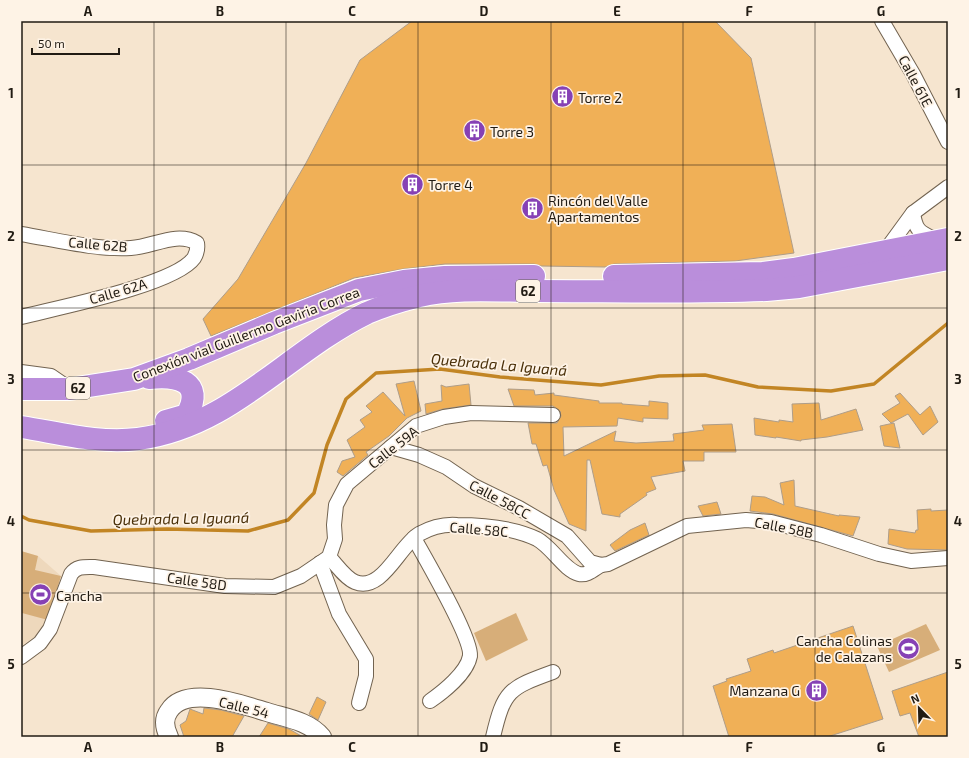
<svg xmlns="http://www.w3.org/2000/svg" width="969" height="758" viewBox="0 0 969 758" font-family="'Exo 2',sans-serif">
  <rect width="100%" height="100%" fill="#f6e5cf"/>
  <!-- built -->
  <path fill="#eed8bc" d="M21,551L38,556L61,576L42,636L31,639L21,646Z"/>
  <!-- green -->
  <g fill="#d7ae79">
    <path d="M21,551L38,556L35,570L61,576L48,620L22,613L21,617Z"/>
    <path d="M516,613L528,640L486,661L474,633Z"/>
    <path d="M926,624L940,650L889,672L877,646Z"/>
  </g>
  <g fill="none" stroke-linecap="round" stroke-linejoin="round">
    <!-- stream -->
    <path stroke="#c28524" stroke-width="3.5" d="M21,516L29,520L91,531L167,529L248,531L288,520L314,493L327,445L346,399L376,373L440,369L500,377L601,385L659,376L705,375L758,387L831,391L874,384L948,323"/>
  </g>
  <!-- building -->
  <g fill="#f0b057" stroke="#ae9d89">
    <path d="M412,21H715L751,58L794,253L735,261L614,264L605,267L541,266L534,264H445L403,269L354,278L211,336L203,319L238,279L306,163L360,60Z"/>
    <path d="M414,381L421,411L407,418L389,436L366,452L368,455L343,476L337,472L342,461L355,457L347,440L365,427L360,420L372,412L366,406L383,392L405,416L396,384Z"/>
    <path d="M469,384L471,405L443,409L426,414L425,404L442,401L441,385L446,387Z"/>
    <path d="M508,389L534,390L535,395L554,393V395L599,401V403H622V404L649,406V401L668,403V419L643,418V422L618,418L617,426L563,427L564,456L616,431L614,441L636,443L674,441L673,434L704,430L702,425L732,424L736,452H704V461H683L685,471L651,477L656,489L646,493L647,495L620,514V517L602,514L590,460H587L586,531L569,524L554,490L547,465L543,466L536,444H532L528,423H557L561,416L560,411L553,406H514Z"/>
    <path d="M900,393L920,415L930,406L938,422L923,435L908,414L891,423L882,414L900,403L895,396Z"/>
    <path d="M819,403L821,420L856,409L863,430L827,437L801,440V441L776,437V438L755,435L754,418L779,422V420L793,422L792,404Z"/>
    <path d="M894,423L900,448L884,446L880,426Z"/>
    <path d="M794,480L795,506L839,516V515L860,517L853,536L773,514L750,511L752,496L765,497L784,505L780,483Z"/>
    <path d="M717,502L721,514L703,516L698,506Z"/>
    <path d="M931,509V511L948,510V550L907,549L888,544L889,529L915,533L916,530H918L917,510Z"/>
    <path d="M645,523L649,535L615,551L610,545L630,530Z"/>
    <path d="M853,626L883,719L827,737H729L713,686L727,681L726,679L751,671L747,659L773,650L774,653Z"/>
    <path d="M948,672V737H919L910,713L900,716L892,691Z"/>
    <path d="M317,697L326,702L318,720L309,714Z"/>
    <path d="M204,708L221,710L244,716L232,737H184L180,725L186,721L190,709L203,714Z"/>
    <path d="M268,723L289,729L303,737H259Z"/>
  </g>
  <g fill="none" stroke-linecap="round" stroke-linejoin="round">
    <defs>
      <g id="minor">
        <path d="M882,21L913,74L948,142"/>
        <path d="M913,213C916,232 920,232 936,240"/>
        <path d="M21,234C57,240 95,250 131,248C153,247 176,231 197,243C198,249 197,253 194,258C175,285 56,308 21,317"/>
        <path d="M886,250L913,213L948,187"/>
        <path d="M21,372L51,376L70,389"/>
        <path d="M391,447L419,455L446,467L474,486L519,508L567,536L590,562L601,565L608,564L687,526L746,520L771,522L821,535L879,554L911,561L948,558"/>
        <path d="M414,538C425,558 472,638 470,656C467,673 443,692 430,701"/>
        <path d="M329,557C336,564 345,578 355,582C382,593 399,546 419,534C430,528 444,524 457,525C482,525 514,528 537,539C552,547 564,570 579,574C587,576 594,569 601,565"/>
        <path d="M320,563L339,614L366,659V676L359,703"/>
        <path d="M21,657L40,643L50,629L71,574C77,566 84,567 94,567L225,586L274,587L301,576L329,557L335,539L334,525L336,505L347,484L416,426L444,417L471,413L553,415"/>
        <path d="M493,737C504,690 509,688 553,672"/>
      </g>
      <path id="tertiary" d="M169,737C165,729 163,719 169,711C186,684 243,705 267,712C286,718 309,721 322,737"/>
      <g id="trunk">
        <path d="M614,276L763,273L794,269L948,239"/>
        <path d="M149,378C177,375 205,381 187,415L166,421"/>
        <path d="M21,389H70L134,379L189,359L274,323L359,290L404,281L445,277L534,276"/>
        <path d="M21,427C60,433 98,444 138,439C231,427 287,352 367,313C383,306 403,300 419,296C457,287 499,291 537,291C613,291 690,293 766,290L799,287L948,259"/>
      </g>
    </defs>
    <!-- minor casing -->
    <use href="#minor" stroke="#726350" stroke-width="16"/>
    <!-- tertiary casing -->
    <use href="#tertiary" stroke="#726350" stroke-width="20"/>
    <!-- trunk casing -->
    <use href="#trunk" stroke="#fff" stroke-width="24"/>
    <!-- minor -->
    <use href="#minor" stroke="#fff" stroke-width="14"/>
    <!-- tertiary -->
    <use href="#tertiary" stroke="#fff" stroke-width="18"/>
    <!-- trunk -->
    <use href="#trunk" stroke="#ba8edb" stroke-width="22"/>
  </g>
  <!-- grid -->
  <path fill="none" stroke="#211b13" stroke-width="1" stroke-opacity="0.55" d="M154,21V737M286,21V737M418,21V737M551,21V737M683,21V737M815,21V737M21,165H948M21,308H948M21,450H948M21,593H948"/>
  <!-- icons -->
  <defs>
    <symbol id="building-disc" viewBox="-11 -11 22 22"><circle r="9.5" fill="#8641b5" stroke="#fef3e6"/><path d="M-4-6H4V6H1V3H-1V6H-4ZM-2.5-4.3h1.7v1.8h-1.7ZM.8-4.3h1.7v1.8H.8ZM-2.5-1h1.7V.8h-1.7ZM.8-1h1.7V.8H.8Z" fill="#fff"/></symbol>
    <symbol id="stadium-disc" viewBox="-11 -11 22 22"><circle r="9.5" fill="#8641b5" stroke="#fef3e6"/><path d="M0-5a6.5 5 0 1 0 0 10a6.5 5 0 1 0 0-10ZM-3.5-1.8h7v3.6h-7Z" fill="#fff"/></symbol>
  </defs>
  <g fill-rule="evenodd">
    <use href="#building-disc" x="550" y="84" width="25" height="25"/>
    <use href="#building-disc" x="462" y="118" width="25" height="25"/>
    <use href="#building-disc" x="400" y="172" width="25" height="25"/>
    <use href="#building-disc" x="520" y="196" width="25" height="25"/>
    <use href="#stadium-disc" x="28" y="582" width="25" height="25"/>
    <use href="#stadium-disc" x="896" y="636" width="25" height="25"/>
    <use href="#building-disc" x="804" y="678" width="25" height="25"/>
  </g>
  <g text-anchor="middle" dominant-baseline="central" stroke-width="3.5" stroke-linejoin="round" paint-order="stroke">
    <!-- shield labels -->
    <g fill="#fef3e6" stroke="#635c52" stroke-width="1">
      <rect x="516" y="280" width="24" height="22" rx="3"/>
      <rect x="66" y="377" width="24" height="22" rx="3"/>
    </g>
    <g font-size="13" font-weight="bold" fill="#211b13">
      <text x="528" y="291">62</text>
      <text x="78" y="388">62</text>
    </g>
    <!-- street labels -->
    <g font-size="14" fill="#211b13" stroke="#fef3e6">
      <text transform="translate(916 81) rotate(62)">Calle 61E</text>
      <text transform="translate(98 244) rotate(5)">Calle 62B</text>
      <text transform="translate(118 291) rotate(-16)">Calle 62A</text>
      <text transform="translate(246 334) rotate(-21)">Conexión vial Guillermo Gaviria Correa</text>
      <text transform="translate(393 447) rotate(-38)">Calle 59A</text>
      <text transform="translate(500 499) rotate(28)">Calle 58CC</text>
      <text transform="translate(784 527) rotate(11)">Calle 58B</text>
      <text transform="translate(479 529) rotate(5)">Calle 58C</text>
      <text transform="translate(197 581) rotate(8)">Calle 58D</text>
      <text transform="translate(244 707) rotate(14)">Calle 54</text>
    </g>
    <!-- poi labels -->
    <g font-size="14" fill="#211b13" stroke="#fef3e6" text-anchor="start">
      <text x="578" y="97">Torre 2</text>
      <text x="490" y="131">Torre 3</text>
      <text x="428" y="184">Torre 4</text>
      <text x="548" y="200">Rincón del Valle<tspan x="548" dy="16">Apartamentos</tspan></text>
      <text x="56" y="595">Cancha</text>
      <text x="892" y="640" text-anchor="end">Cancha Colinas<tspan x="892" dy="16">de Calazans</tspan></text>
      <text x="800" y="690" text-anchor="end">Manzana G</text>
    </g>
    <!-- water labels -->
    <g font-size="15" font-style="italic" fill="#492f08" stroke="#fef3e6">
      <text transform="translate(499 364) rotate(5)">Quebrada La Iguaná</text>
      <text transform="translate(181 518) rotate(-1)">Quebrada La Iguaná</text>
    </g>
  </g>
  <!-- border -->
  <rect width="969" height="758" fill="none" stroke="#fef3e6" stroke-width="44"/>
  <!-- north arrow -->
  <g transform="translate(919 708) rotate(337)" stroke="#fef3e6" stroke-width="3" paint-order="stroke">
  <path d="M0-3L7 15L0 10L-7 15Z" fill="#211b13"/>
  <text y="-6" font-size="11" font-weight="bold" text-anchor="middle" fill="#211b13">N</text>
  </g>
  <!-- scale -->
  <path d="M32 48v6h87v-6" fill="none" stroke="#211b13" stroke-width="2"/>
  <text x="38" y="48" font-size="12" fill="#211b13" stroke="#fef3e6" stroke-width="3" paint-order="stroke">50 m</text>
  <rect x="22" y="22" width="925" height="714" fill="none" stroke="#211b13" stroke-width="1.5"/>
  <g font-size="13" text-anchor="middle" font-weight="bold" fill="#211b13">
    <text x="88" y="16">A</text>
    <text x="220" y="16">B</text>
    <text x="352" y="16">C</text>
    <text x="484" y="16">D</text>
    <text x="617" y="16">E</text>
    <text x="749" y="16">F</text>
    <text x="881" y="16">G</text>
    <text x="11" y="98">1</text>
    <text x="958" y="98">1</text>
    <text x="11" y="241">2</text>
    <text x="958" y="241">2</text>
    <text x="11" y="384">3</text>
    <text x="958" y="384">3</text>
    <text x="11" y="526">4</text>
    <text x="958" y="526">4</text>
    <text x="11" y="669">5</text>
    <text x="958" y="669">5</text>
    <text x="88" y="752">A</text>
    <text x="220" y="752">B</text>
    <text x="352" y="752">C</text>
    <text x="484" y="752">D</text>
    <text x="617" y="752">E</text>
    <text x="749" y="752">F</text>
    <text x="881" y="752">G</text>
  </g>
</svg>
